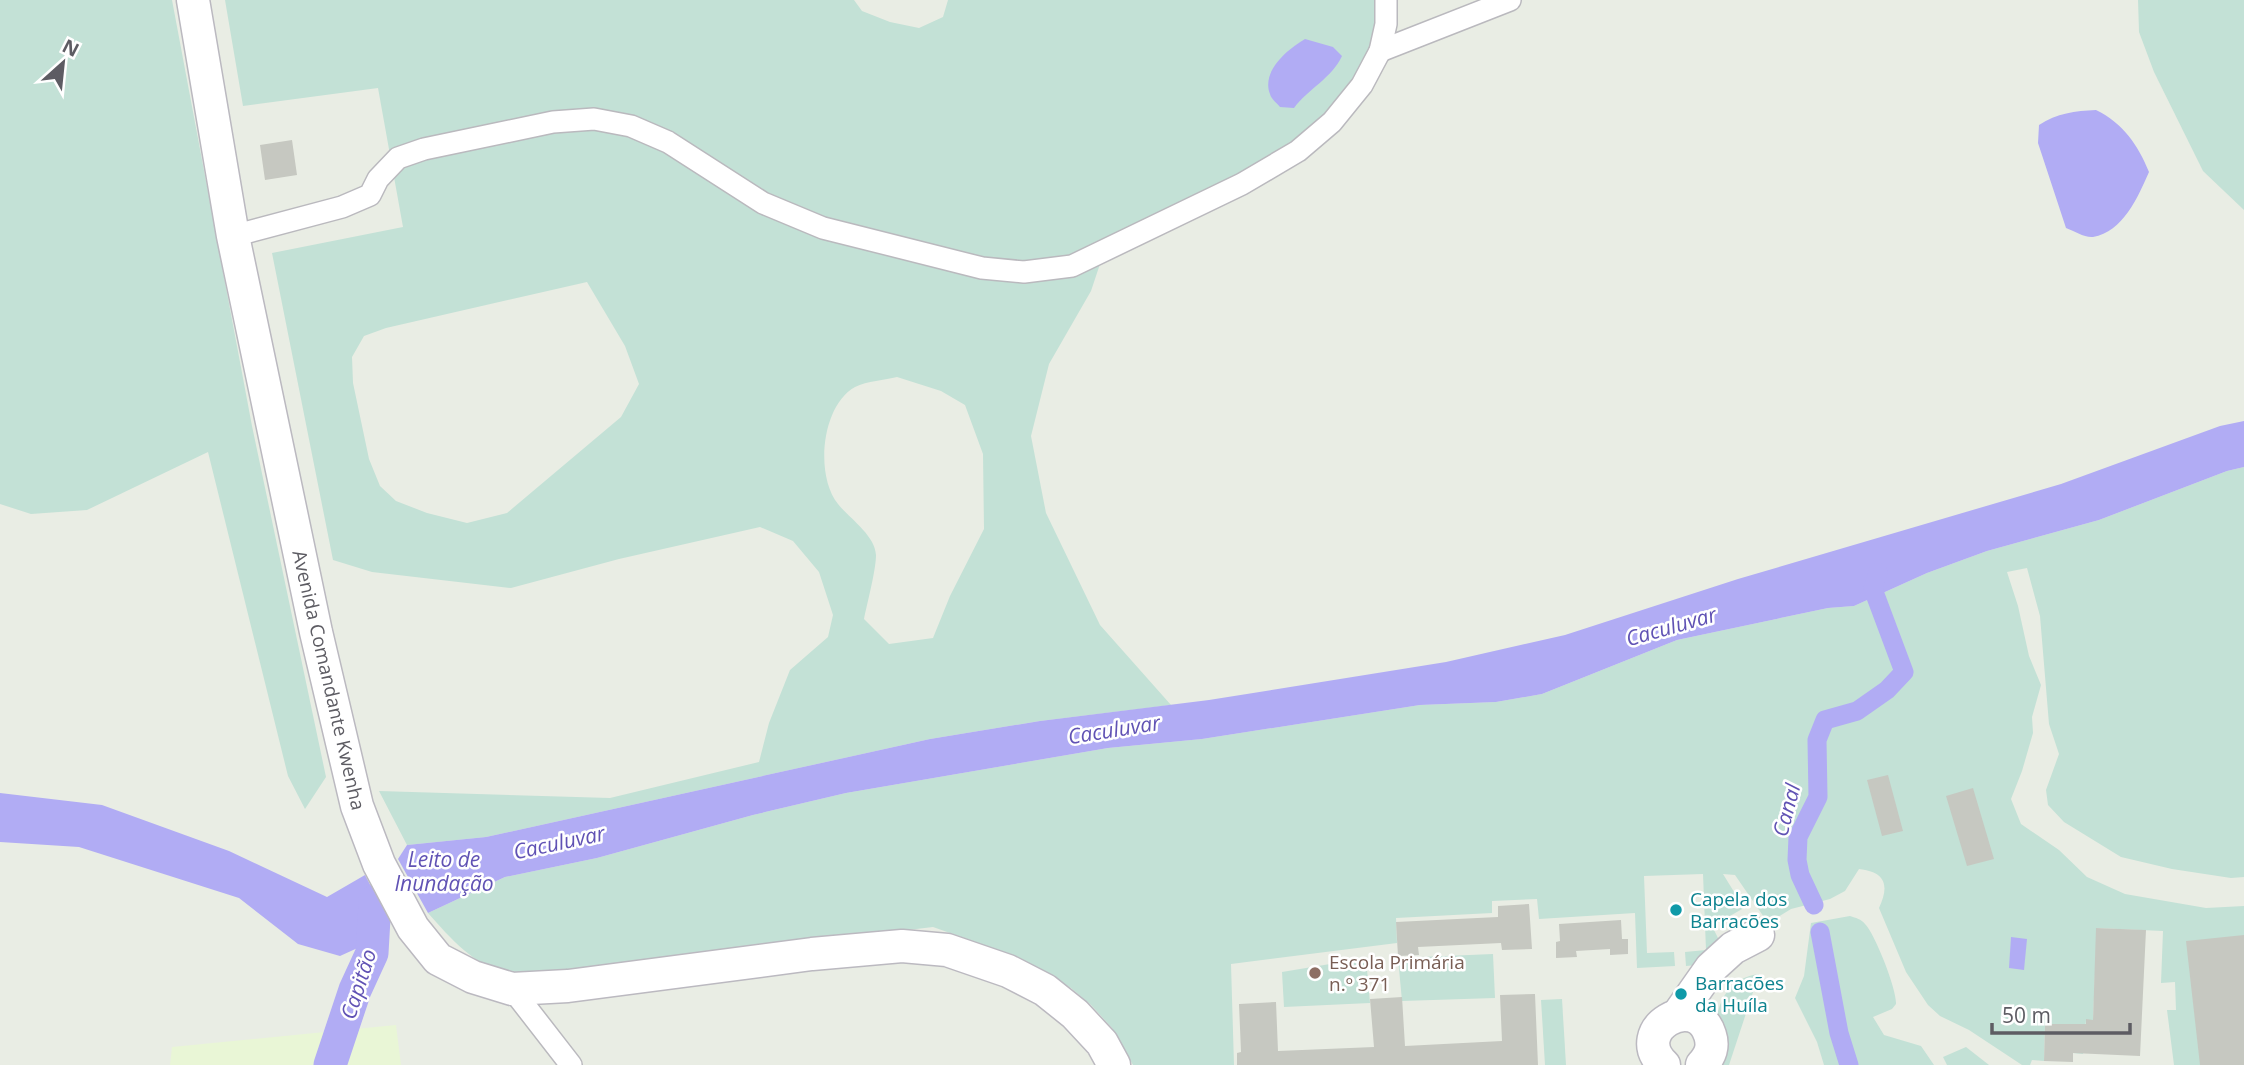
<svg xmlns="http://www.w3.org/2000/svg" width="2244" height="1065" viewBox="0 0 2244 1065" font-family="'Open Sans',sans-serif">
  <rect width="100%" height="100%" fill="#e9ede4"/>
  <!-- green -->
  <g fill="#c3e1d6" fill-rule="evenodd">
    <path d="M0,0H172L252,426L326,777L305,809L288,776L208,452L87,510L31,514L0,504Z"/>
    <path d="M225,0H854L862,11L890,22L919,28L943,17L948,0H1386V24L1332,122L1105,249L1091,291L1049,364L1031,436L1046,513L1100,625L1171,705L1040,721L930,739L486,837L407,845L379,791L610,798L759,762L769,723L790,670L828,637L833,615L819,572L793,541L760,527L619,559L511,588L372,572L333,560L272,253L403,227L378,88L243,106ZM587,282L625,346L639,384L621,417L507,513L467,523L427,513L396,501L380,486L369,459L353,383L352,357L364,336L386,328ZM897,377L941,391L965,405L983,454L984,529L950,596L933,638L889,644L864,619C867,604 876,570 876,555C875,535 849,518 838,504C815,476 821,406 855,387C867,381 885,380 897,377Z"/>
    <path d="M2138,0H2244V210L2203,171L2154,72L2139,32Z"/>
    <path d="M2244,467V877L2231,878L2172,869L2121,857L2064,822L2048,805L2046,790L2059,754L2049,724L2040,616L2027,568L2007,572L2018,606L2029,656L2041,685L2032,717L2033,733L2022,771L2011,799L2021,824L2059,850L2087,877L2125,894L2206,908L2244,906V1065H2174L2167,1010H2176L2175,982L2161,983L2163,931L2097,928L2093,1020H2086L2083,1054L2073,1053L2074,1024H2045L2044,1061L2032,1060L2030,1065H2022L1969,1030L1940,1016L1928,1005L1906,972L1879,908C1889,887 1887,872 1859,869L1845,891L1830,899L1791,909L1768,923L1735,875L1723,874L1744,908L1712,926L1719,940L1707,951L1697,965L1686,966L1685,952L1706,950L1703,874L1644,876L1647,953L1674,952L1675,966L1637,968L1635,913L1539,919L1537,899L1492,901V913L1396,918L1397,943L1231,964L1234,1065H1133L1112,1028L1091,1005L1071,988L1018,957L933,927L541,974C532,974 521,976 513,975C476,968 451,939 428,913L505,877L597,858L753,815L846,793L1108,748L1202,739L1420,705L1496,702L1542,694L1677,640L1828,608L1854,606L1927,573L1987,551L2099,520L2227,471Z"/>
    <path d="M1850,916C1856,918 1861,919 1865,924C1875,934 1897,990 1896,1004L1892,1009L1873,1017L1884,1035L1921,1046L1934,1065H1824L1817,1042L1795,998L1804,976L1811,923Z"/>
    <path d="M1493,954L1495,998L1402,1001L1398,958Z"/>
    <path d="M1366,958L1370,1003L1284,1007L1282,972Z"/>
    <path d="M1759,974L1729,1065H1710C1715,1028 1713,980 1759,974Z"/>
    <path d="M1562,999L1566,1065H1545L1541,1000Z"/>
    <path d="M1966,1047L1989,1065H1947L1943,1057Z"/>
  </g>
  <!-- sand -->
  <path fill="#e9f6d6" d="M396,1025L401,1065H170L172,1047Z"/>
  <!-- water -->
  <g fill="#b1acf4">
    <path d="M1305,39L1333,47L1342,56C1332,78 1308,89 1294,108L1280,107C1277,103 1271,99 1270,94C1261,71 1288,49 1305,39Z"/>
    <path d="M2096,110C2123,123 2138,145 2149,172C2138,197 2123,232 2093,237C2085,238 2074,231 2066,228L2038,143L2039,125C2057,113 2075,111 2096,110Z"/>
    <path d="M2244,421V467L2227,471L2099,520L1987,551L1927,573L1854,606L1828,608L1677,640L1542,694L1496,702L1420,705L1202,739L1108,748L846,793L753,815L597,858L505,877L428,913L398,859L407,845L486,837L930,739L1040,721L1209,700L1446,662L1565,635L1738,579L2061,484L2220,426Z"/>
    <path d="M0,793L102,805L229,851L327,897L365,875L388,919L384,936L340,956L298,944L239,898L79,847L0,842Z"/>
    <path d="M2011,937L2027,939L2024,970L2009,968Z"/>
  </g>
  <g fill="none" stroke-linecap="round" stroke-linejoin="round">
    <!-- canal -->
    <g stroke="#b1acf4" stroke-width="19">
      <path d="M1814,905L1800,875L1797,860L1798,837L1818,797L1817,740L1825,720L1857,711L1887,690L1904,672L1873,589L1878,572"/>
      <path d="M1820,932L1839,1033L1849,1065"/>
    </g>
    <!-- river -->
    <path stroke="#b1acf4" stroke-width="33" d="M330,1065L355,990L372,953L375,901"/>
  </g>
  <!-- building -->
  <g fill="#c6c8c1">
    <path d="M292,140L297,175L265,180L260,145Z"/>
    <path d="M1888,775L1903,831L1882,836L1867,780Z"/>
    <path d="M1973,788L1994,859L1967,866L1946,796Z"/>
    <path d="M1529,904L1532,949L1502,950L1501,943L1418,947L1419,955L1398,956L1396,922L1498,917V906Z"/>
    <path d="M1621,920L1622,939H1628V954L1610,955V949L1576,951L1577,957L1556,958V942L1560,941L1559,924Z"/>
    <path d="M2096,928L2146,930L2140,1056L2073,1053V1062L2044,1061L2045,1024H2086V1019L2093,1020Z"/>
    <path d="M2244,935V1065H2200L2186,941Z"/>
    <path d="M1535,994L1538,1065H1237V1053L1241,1052L1239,1004L1276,1002L1278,1051L1374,1047L1370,999L1402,997L1405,1046L1502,1041L1500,995Z"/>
  </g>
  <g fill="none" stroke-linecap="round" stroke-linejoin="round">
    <defs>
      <g id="street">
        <path d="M1380,51L1510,0"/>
        <path d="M233,236L342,207L370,195L378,179L398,158L424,149L553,122L594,119L631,126L668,142L763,203L823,228L982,268L1024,272L1072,266L1242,184L1298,151L1332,122L1362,85L1380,51L1386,24V0"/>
        <path d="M512,989L571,1065"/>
      </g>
      <g id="secondary">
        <path d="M193,0L233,236L316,632L357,806L379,864L413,928L438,959L473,977L512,989L568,986L812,954L902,946L947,950L1008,971L1045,990L1075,1014L1102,1043L1114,1065"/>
        <path d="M1678,1015L1711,968L1733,948L1758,935"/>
        <path d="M1664,1065C1627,1030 1696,990 1710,1035C1714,1047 1710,1056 1702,1065"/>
      </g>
    </defs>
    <!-- street casing -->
    <use href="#street" stroke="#bab9be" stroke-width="24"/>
    <!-- secondary casing -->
    <use href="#secondary" stroke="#bbb9c0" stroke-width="35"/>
    <!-- street -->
    <use href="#street" stroke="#fff" stroke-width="21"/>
    <!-- secondary -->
    <use href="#secondary" stroke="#fff" stroke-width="32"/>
  </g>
  <!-- markers -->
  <g fill="#0f9aa8" stroke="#fff" stroke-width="2.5">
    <circle cx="1676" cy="910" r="7"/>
    <circle cx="1681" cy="994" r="7"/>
  </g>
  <circle fill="#8d6e63" stroke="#fff" stroke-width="2.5" cx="1315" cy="973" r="7"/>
  <g text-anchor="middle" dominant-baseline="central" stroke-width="5" stroke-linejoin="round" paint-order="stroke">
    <!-- street labels -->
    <g font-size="19" fill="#5d5c63" stroke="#fff">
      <text transform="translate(329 680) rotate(77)">Avenida Comandante Kwenha</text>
    </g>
    <!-- culture labels -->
    <g font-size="19" fill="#0d838f" stroke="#fff" text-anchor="start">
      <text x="1690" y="899">Capela dos<tspan x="1690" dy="22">Barracões</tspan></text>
      <text x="1695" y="983">Barracões<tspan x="1695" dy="22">da Huíla</tspan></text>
    </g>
    <!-- education labels -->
    <g font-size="19" fill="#785e54" stroke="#fff" text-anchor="start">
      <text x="1329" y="962">Escola Primária<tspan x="1329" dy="22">n.º 371</tspan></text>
    </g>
    <!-- water labels -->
    <g font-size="21" font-style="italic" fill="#6052b4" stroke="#fff">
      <text transform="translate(1671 626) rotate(-16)">Caculuvar</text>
      <text transform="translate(1114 729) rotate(-9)">Caculuvar</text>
      <text transform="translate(1786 810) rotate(-75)">Canal</text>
      <text transform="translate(559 842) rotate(-12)">Caculuvar</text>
      <text x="444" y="859">Leito de<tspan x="444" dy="24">Inundação</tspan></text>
      <text transform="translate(358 984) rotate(-72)">Capitão</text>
    </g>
  </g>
  <!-- north arrow -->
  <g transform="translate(63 63) rotate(27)" stroke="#ffffff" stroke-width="5" paint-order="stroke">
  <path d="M0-5L12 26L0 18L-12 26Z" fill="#5d5c63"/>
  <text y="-10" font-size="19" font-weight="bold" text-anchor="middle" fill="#5d5c63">N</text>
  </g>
  <!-- scale -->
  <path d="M1992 1023v10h138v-10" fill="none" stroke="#5d5c63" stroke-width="3.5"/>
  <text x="2002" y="1023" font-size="21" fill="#5d5c63" stroke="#ffffff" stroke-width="5" paint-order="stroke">50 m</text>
</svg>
